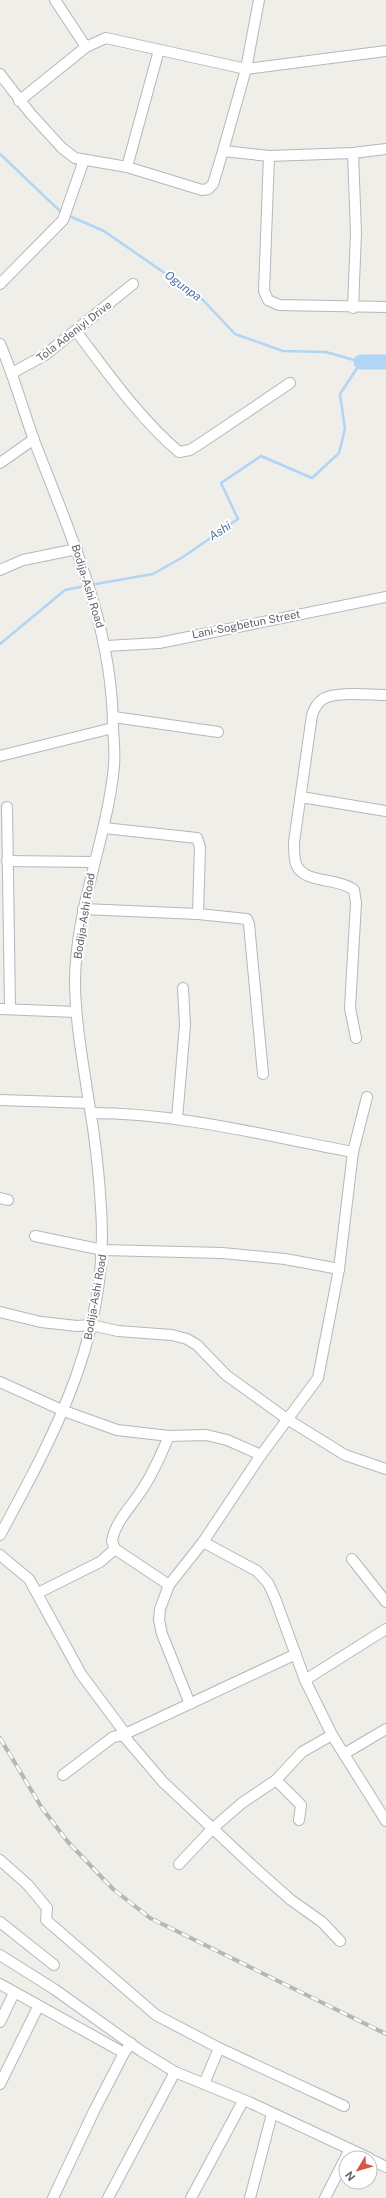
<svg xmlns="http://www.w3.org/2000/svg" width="386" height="2198" viewBox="0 0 386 2198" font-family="'Public Sans',sans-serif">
  <rect width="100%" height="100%" fill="#efeee8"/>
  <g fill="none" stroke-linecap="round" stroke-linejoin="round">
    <!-- stream -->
    <g stroke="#b1d5f7" stroke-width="2.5">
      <path d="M0,154L62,213"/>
      <path d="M67,215L104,231L202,299L235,334L283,351L326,352L361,362L340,394L345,429L339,453L312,478L261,456L221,483L238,519L183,557L153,574L90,585"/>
      <path d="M0,644L65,590L85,586"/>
    </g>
    <!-- river -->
    <path stroke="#b1d5f7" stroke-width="15" d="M361,362H386"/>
    <defs>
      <g id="minor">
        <path d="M55,0L86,47"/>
        <path d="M0,74L30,113L62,148L75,158L127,167L202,190L208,189L213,184L223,151L246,69L259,0"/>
        <path d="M19,101L86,47L106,38L246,69L386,51"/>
        <path d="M223,151L269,156L353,153L386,149"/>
        <path d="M269,156L264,291L268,300L279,305L386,307"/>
        <path d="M127,167L159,50"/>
        <path d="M0,284L63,220L84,160"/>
        <path d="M353,308L356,233L353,153"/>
        <path d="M76,331C107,372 140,419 179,452L190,450L207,439L290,383"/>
        <path d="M0,344C14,376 23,410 35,443C71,536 113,627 113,729C114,741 115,754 114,766C107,839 76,906 75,980C75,1021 83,1062 89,1103C95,1137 99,1173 101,1208C110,1332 57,1430 0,1535"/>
        <path d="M12,373L45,355L133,284"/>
        <path d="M0,463L34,439"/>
        <path d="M0,570L23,560L77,549"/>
        <path d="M106,646L159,643L386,597"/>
        <path d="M114,717L218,732"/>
        <path d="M0,756L113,728"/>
        <path d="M301,797L386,811"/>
        <path d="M7,807L10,1009"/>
        <path d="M104,828L197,838L200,847L198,914"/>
        <path d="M7,861L93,862"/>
        <path d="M83,909L198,914L247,919L249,924L263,1074"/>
        <path d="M0,1009L76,1012"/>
        <path d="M356,1038L350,1008L356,903L354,890C337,877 303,884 296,864C294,858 294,849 294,842L312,715C314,709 317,703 323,699C336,691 369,695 386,695"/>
        <path d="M0,1100L89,1103"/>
        <path d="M91,1113C180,1113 266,1136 353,1152"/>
        <path d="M177,1119L185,1025L183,988"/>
        <path d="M0,1198L8,1200"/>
        <path d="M35,1236L103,1250L222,1253L285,1259L339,1269"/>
        <path d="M0,1312L41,1322L77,1326L91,1325L118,1331L172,1335L187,1339L197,1345L226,1375L287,1419L345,1455L386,1469"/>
        <path d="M0,1382L64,1411L117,1430L169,1436L206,1435L227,1440L261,1455"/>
        <path d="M203,1542L257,1571L268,1583L275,1598L305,1680L332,1735L386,1821"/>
        <path d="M0,1555L29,1579L81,1674L125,1733"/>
        <path d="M352,1559L386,1602"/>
        <path d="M169,1585L115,1549L112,1541C115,1521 133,1505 143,1488C154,1472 161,1454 169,1436"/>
        <path d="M38,1593L100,1562L115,1549"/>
        <path d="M305,1680L386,1629"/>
        <path d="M190,1704L162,1634L159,1620L160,1609L169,1585L203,1542L261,1455L318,1378L339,1269L353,1152L367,1097"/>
        <path d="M123,1735L163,1782L257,1870L291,1900L322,1922L340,1941"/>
        <path d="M344,1754L386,1729"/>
        <path d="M63,1775L113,1737L123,1735L296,1654"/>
        <path d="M276,1780L301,1805L299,1820"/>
        <path d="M0,1860L28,1885L47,1908L46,1920L156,2015L219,2048L204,2084"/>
        <path d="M179,1864L212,1829L242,1803L276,1780L302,1752L332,1735"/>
        <path d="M0,1922L54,1965"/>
        <path d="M0,1955L54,1989L141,2051L175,2072L251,2103L369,2158"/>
        <path d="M0,1984L124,2053"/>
        <path d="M0,2022L14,1993"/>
        <path d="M219,2048L344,2106"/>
        <path d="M0,2084L38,2007"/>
        <path d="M370,2159L386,2167"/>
        <path d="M53,2198L94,2111L124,2053L131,2043"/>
        <path d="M108,2198L175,2072"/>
        <path d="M191,2198L243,2101"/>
        <path d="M250,2198L272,2114"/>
        <path d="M325,2198L350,2149"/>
      </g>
    </defs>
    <!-- minor casing -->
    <use href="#minor" stroke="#b5b7bb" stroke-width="12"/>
    <!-- minor -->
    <use href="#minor" stroke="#fff" stroke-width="10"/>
    <defs>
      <path id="rail" d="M0,1738L42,1808L68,1842L113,1889L150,1918L386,2034"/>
    </defs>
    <!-- rail casing -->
    <use href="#rail" stroke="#b5b6b6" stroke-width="4"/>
    <!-- rail -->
    <use href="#rail" stroke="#fff" stroke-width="2.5" stroke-dasharray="8" stroke-linecap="butt"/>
  </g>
  <g text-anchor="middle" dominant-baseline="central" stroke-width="4" stroke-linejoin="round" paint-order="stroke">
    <!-- street labels -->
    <g font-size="11" fill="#5f6266" stroke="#fff">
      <text transform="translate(74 331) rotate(-38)">Tola Adeniyi Drive</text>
      <text transform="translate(88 586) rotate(73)">Bodija-Ashi Road</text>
      <text transform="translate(246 624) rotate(-11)">Lani-Sogbetun Street</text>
      <text transform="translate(84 916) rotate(-81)">Bodija-Ashi Road</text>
      <text transform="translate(95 1297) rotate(-80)">Bodija-Ashi Road</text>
    </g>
    <!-- water labels -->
    <g font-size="12" font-style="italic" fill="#4e76a8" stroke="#fff">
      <text transform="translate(183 286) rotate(36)">Ogunpa</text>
      <text transform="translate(220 531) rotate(-33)">Ashi</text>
    </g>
  </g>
  <!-- north arrow -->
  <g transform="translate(358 2170) rotate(232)"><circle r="19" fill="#ffffff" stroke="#bfc0c2"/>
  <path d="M0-3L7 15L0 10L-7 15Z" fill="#d85745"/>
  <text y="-6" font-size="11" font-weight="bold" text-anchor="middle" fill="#5f6266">N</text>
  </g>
</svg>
